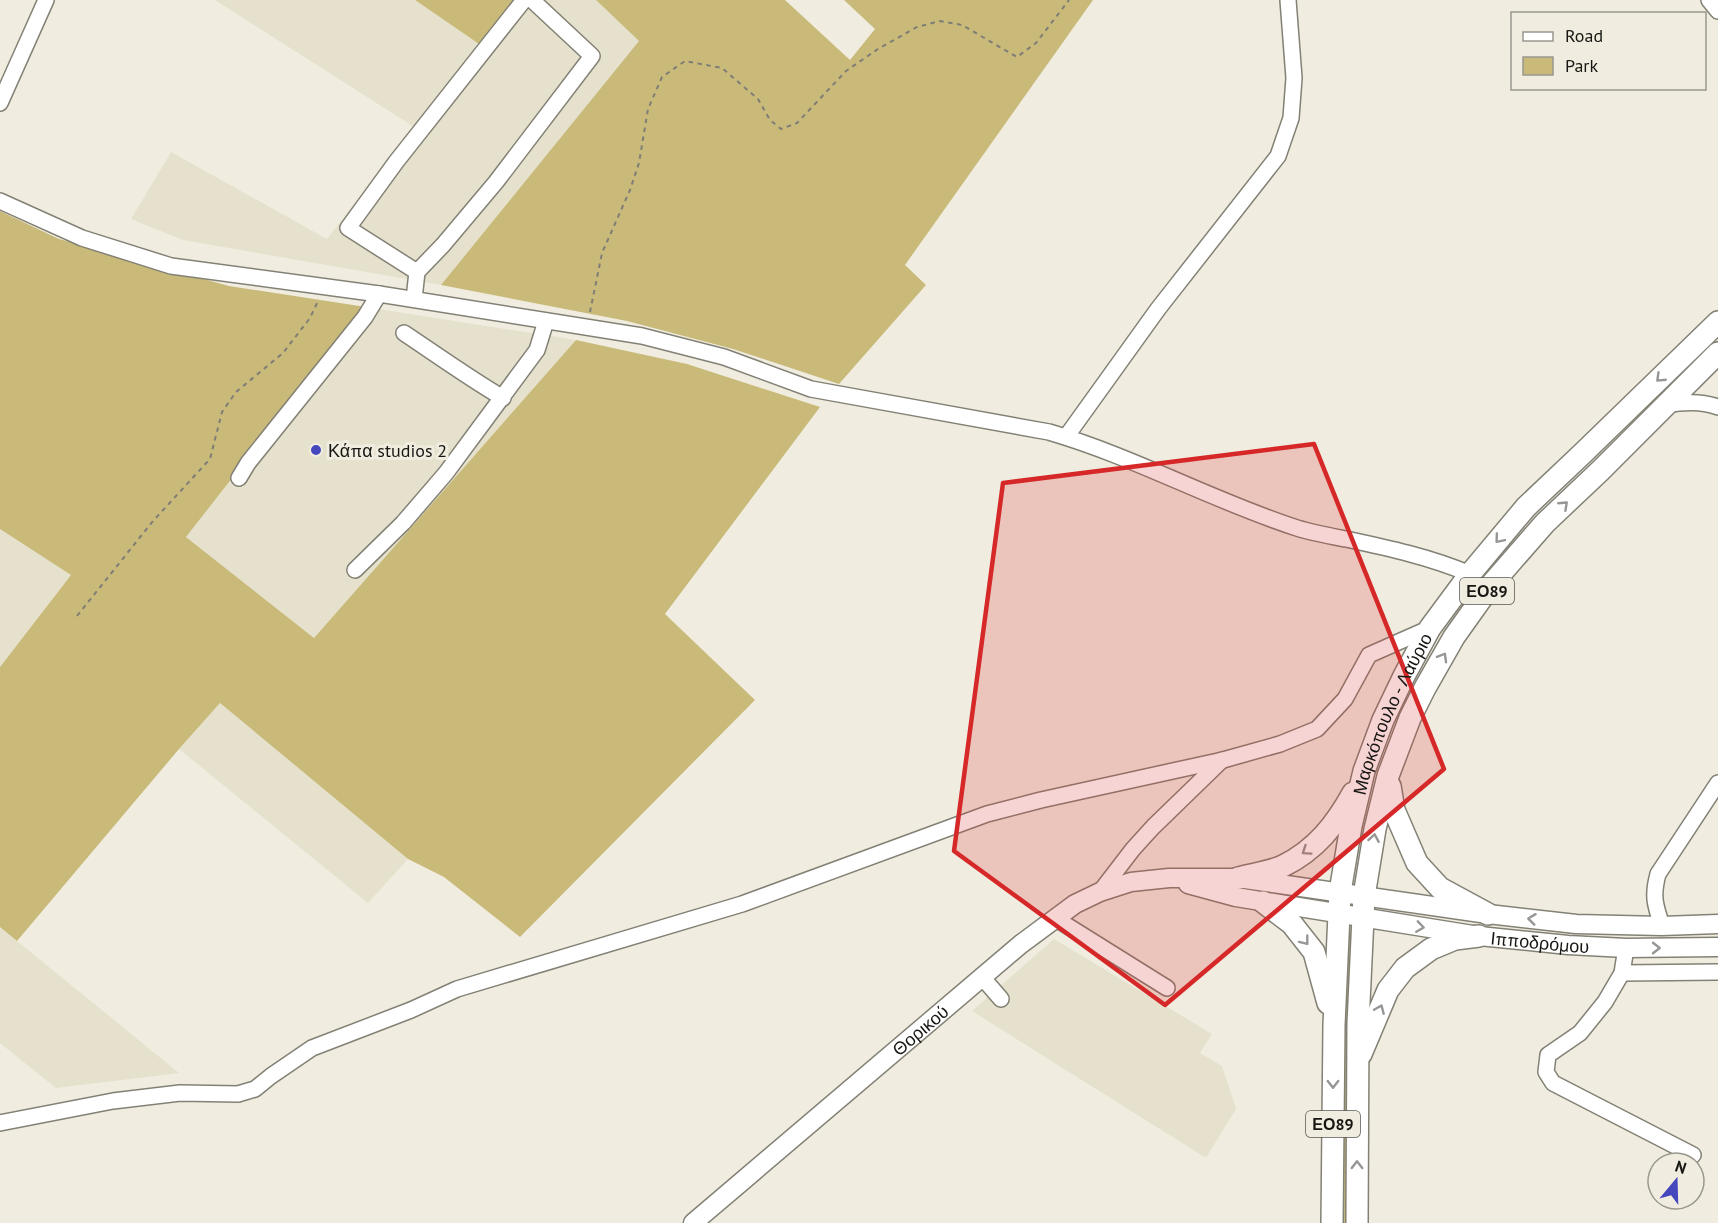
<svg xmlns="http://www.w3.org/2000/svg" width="1718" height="1223" viewBox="0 0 1718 1223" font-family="'PT Sans',sans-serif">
  <rect width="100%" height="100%" fill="#f0ede0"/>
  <!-- built -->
  <g fill="#e5e1cc">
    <path d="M215,0H415L479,44L513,0H596L639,41L441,285L183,240L131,219L171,152L327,239L414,127Z"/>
    <path d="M366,307L576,340L314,638L186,537Z"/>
    <path d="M0,529L71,575L0,667Z"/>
    <path d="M220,703L408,859L368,903L179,749Z"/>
    <path d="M0,927L17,941L179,1073L56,1088L0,1043Z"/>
    <path d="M1054,939L1212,1034L1200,1053L1222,1066L1236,1109L1206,1158L972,1011Z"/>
  </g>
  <!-- green -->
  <g fill="#c9ba7a">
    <path d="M415,0H513L479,44Z"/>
    <path d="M596,0H785L850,60L875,29L844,0H1093L905,265L926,285L839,384L733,349L627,321L441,285L639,41Z"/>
    <path d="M0,211L59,239L229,286L366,307L186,537L314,638L576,340L687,364L820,407L665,614L755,700L520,937L444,877L408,859L220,703L179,749L17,941L0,927V667L71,575L0,529Z"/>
    <path d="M1351,931L1346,1188L1347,1223H1340L1345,932Z"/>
  </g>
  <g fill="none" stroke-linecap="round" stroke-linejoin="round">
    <defs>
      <g id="minor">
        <path d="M1709,0L1718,11"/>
        <path d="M0,103L46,0"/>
        <path d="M0,201L82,238L171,266L379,294L642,336L724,357L811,389L1049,432C1135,457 1213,501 1297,528C1313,533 1330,536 1346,539C1388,548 1430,557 1470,574"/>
        <path d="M417,272L348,228L396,162L524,0"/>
        <path d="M414,299L417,272L443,245L496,182L592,56L532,0"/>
        <path d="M404,333C437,355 469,378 503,398"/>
        <path d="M1666,405C1684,402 1700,401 1718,407"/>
        <path d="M1066,437L1158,309L1278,156L1291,118L1294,78L1288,0"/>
        <path d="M239,478L248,463L365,317L379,294"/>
        <path d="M355,570L403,523L446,473L537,350L546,321"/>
        <path d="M1100,892L1133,849L1153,827L1222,760"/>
        <path d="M1055,918L1167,988"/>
        <path d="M1662,926C1655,905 1652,896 1658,874L1718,783"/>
        <path d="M1626,948L1622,973L1605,1002L1580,1033L1548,1055L1546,1072L1553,1083L1693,1155"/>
        <path d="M1622,973L1718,972"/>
        <path d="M982,977L1001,999"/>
        <path d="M0,1123L113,1101L180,1093L238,1094L255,1089L271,1076L312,1048L411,1010L457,989L742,904L987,814L1041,800L1223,760L1280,744L1317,729L1345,699L1369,655L1430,628"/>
      </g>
      <g id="major">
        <path id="s1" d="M1188,884L1236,897L1479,936L1568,945L1626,948L1718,947"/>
        <path id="s2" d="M693,1223L1021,944L1075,904L1100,892L1131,882L1169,878H1238L1488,914L1576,924L1662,926L1718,924"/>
      </g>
      <g id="highway">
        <path d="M1390,786L1394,810L1417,863L1440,888L1488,914"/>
        <path d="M1238,878C1253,874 1270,872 1283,866C1316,850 1336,824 1353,793"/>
        <path d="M1263,902L1292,924L1314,952L1328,1003"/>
        <path d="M1361,1054L1388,990L1405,968L1431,949L1455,939L1479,936"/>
        <path id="s3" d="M1332,1223L1334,1025L1340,892L1351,826L1364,771L1383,720L1404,676L1430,628L1470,574L1526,507L1582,454L1718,322"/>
        <path d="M1357,1223L1358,1024L1364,896L1375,829L1388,776L1410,718L1425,688L1454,637L1491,585L1545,523L1600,471L1718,353"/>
      </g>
    </defs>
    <!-- minor casing -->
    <use href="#minor" stroke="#838175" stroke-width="18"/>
    <!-- major casing -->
    <use href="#major" stroke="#838175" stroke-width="21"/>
    <!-- highway casing -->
    <use href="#highway" stroke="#838175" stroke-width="24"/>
    <!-- path -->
    <g stroke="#7f7d75" stroke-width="2" stroke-dasharray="4.5 4.5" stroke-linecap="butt">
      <path d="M590,312L602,253L630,190L639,163L648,109L662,77L685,61L722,68L758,99L770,120L781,129L797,123L846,71L878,49L917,27L940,21L962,25L1017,57L1036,43L1069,0"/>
      <path d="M77,616L153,521L210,459L222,412L236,392L283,353L310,318L318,301"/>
    </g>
    <!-- minor -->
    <use href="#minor" stroke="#fff" stroke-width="15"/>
    <!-- major -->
    <use href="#major" stroke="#fff" stroke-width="18"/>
    <!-- highway -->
    <use href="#highway" stroke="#fff" stroke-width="21"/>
  </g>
  <!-- one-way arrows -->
  <defs><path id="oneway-chevron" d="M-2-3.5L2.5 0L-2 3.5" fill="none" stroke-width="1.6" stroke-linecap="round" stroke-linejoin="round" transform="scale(1.5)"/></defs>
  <g stroke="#979694">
    <use href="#oneway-chevron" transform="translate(1660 378) rotate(136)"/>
    <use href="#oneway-chevron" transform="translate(1564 505) rotate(-43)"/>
    <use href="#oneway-chevron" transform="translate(1499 539) rotate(130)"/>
    <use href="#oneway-chevron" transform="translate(1443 657) rotate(-60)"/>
    <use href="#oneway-chevron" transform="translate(1374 838) rotate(-80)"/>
    <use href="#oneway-chevron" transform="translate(1306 851) rotate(146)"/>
    <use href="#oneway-chevron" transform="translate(1532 919) rotate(-173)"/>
    <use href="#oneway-chevron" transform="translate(1420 927) rotate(8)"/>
    <use href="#oneway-chevron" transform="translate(1305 941) rotate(52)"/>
    <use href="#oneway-chevron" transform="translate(1656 948)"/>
    <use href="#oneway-chevron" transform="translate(1380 1009) rotate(-67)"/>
    <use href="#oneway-chevron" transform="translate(1333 1084) rotate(90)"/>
    <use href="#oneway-chevron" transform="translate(1357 1165) rotate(-90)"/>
  </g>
  <!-- marked area -->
  <path fill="#d62828" fill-opacity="0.2" stroke="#d62828" stroke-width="4.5" stroke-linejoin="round" d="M1314,444L1444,769L1165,1005L954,851L1003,483Z"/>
  <!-- markers -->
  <circle fill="#4547bd" stroke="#f0ede0" stroke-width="2" cx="316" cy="450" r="6"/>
  <g text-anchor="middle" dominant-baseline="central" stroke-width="6" stroke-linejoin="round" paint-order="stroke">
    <!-- shield labels -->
    <g fill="#f0ede0" stroke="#585650" stroke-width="1.5">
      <rect x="1460" y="578" width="54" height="26" rx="4.5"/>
      <rect x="1306" y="1111" width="54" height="26" rx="4.5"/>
    </g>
    <g font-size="16" font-weight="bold" fill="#171612">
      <text x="1487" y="591">ΕΟ89</text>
      <text x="1333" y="1124">ΕΟ89</text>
    </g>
    <!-- poi labels -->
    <g font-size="18" fill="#171612" stroke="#f0ede0" text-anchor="start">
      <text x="328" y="450">Κάπα studios 2</text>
    </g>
    <!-- street labels -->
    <g font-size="18" fill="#171612" stroke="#f0ede0">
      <text stroke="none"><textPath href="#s3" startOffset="518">Μαρκόπουλο - Λαύριο</textPath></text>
      <text stroke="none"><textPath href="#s1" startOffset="357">Ιπποδρόμου</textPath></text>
      <text stroke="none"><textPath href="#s2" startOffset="298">Θορικού</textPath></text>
    </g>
  </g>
  <!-- legend -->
  <rect x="1511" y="12" width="195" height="78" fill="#f0ede0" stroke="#99978e" stroke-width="1.5"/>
  <rect x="1523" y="32" width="30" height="9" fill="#ffffff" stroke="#99978e" stroke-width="1.5"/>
  <text x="1565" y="42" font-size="18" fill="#171612">Road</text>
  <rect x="1523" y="57" width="30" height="18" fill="#c9ba7a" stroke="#99978e" stroke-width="1.5"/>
  <text x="1565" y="72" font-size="18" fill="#171612">Park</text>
  <!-- north arrow -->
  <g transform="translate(1676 1181) rotate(19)"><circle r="28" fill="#f0ede0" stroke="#99978e" stroke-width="1.5"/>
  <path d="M0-4.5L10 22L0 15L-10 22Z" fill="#4547bd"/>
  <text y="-9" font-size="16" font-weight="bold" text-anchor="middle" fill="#171612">N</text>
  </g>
</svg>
